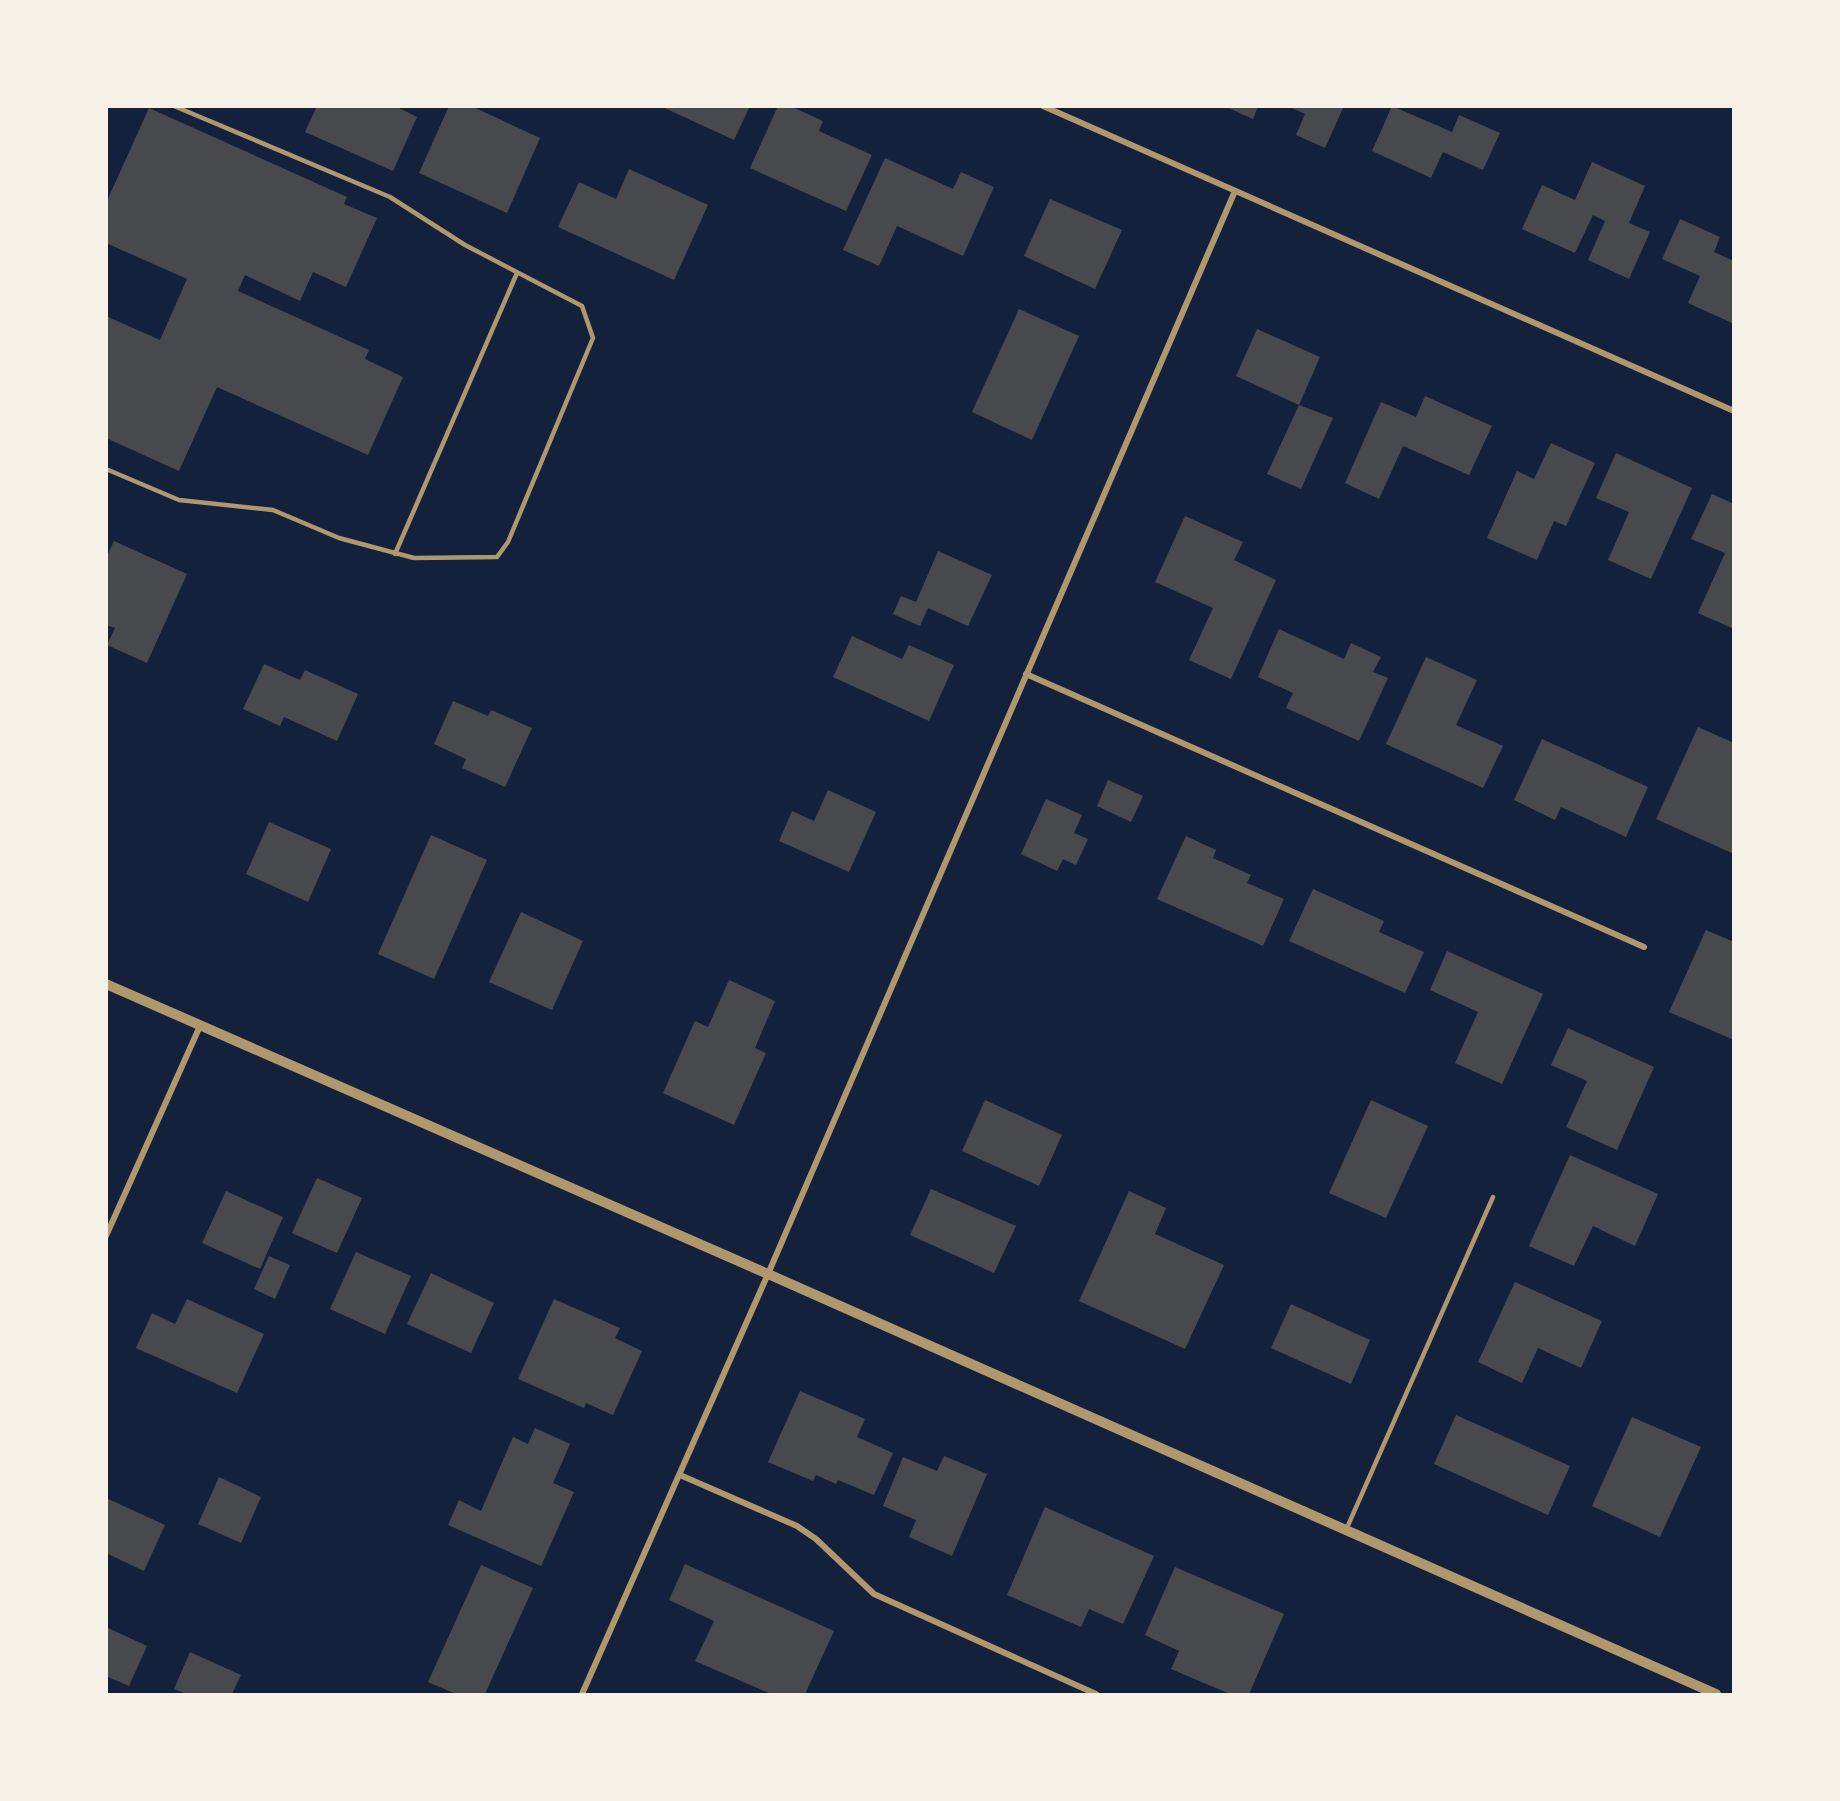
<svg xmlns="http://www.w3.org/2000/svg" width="1840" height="1801" viewBox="0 0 1840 1801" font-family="Roboto,sans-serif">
  <rect width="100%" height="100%" fill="#14213d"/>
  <!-- building -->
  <g fill="#48494c">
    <path d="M317,106H395L417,117L393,171L305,132Z"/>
    <path d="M449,106H471L540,138L507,213L419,173Z"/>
    <path d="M660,106H750L734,140Z"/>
    <path d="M778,106H790L823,121L819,131L872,155L846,211L750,168Z"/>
    <path d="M1224,106H1258L1253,119Z"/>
    <path d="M1288,106H1344L1325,148L1296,135L1305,114Z"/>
    <path d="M1392,106L1452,132L1459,115L1500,133L1483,170L1443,152L1431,178L1372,151Z"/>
    <path d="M149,108L347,197L344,204L377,218L346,287L313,272L300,301L245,275L238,291L369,350L365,359L403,377L368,455L217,387L179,471L106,438V316L160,340L187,279L106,243V203Z"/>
    <path d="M885,158L953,189L961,172L994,187L963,256L897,226L879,266L843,250Z"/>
    <path d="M1592,162L1645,186L1629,223L1650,232L1629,279L1588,260L1605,221L1593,215L1575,253L1522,229L1542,185L1575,200Z"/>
    <path d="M629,169L708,205L674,280L558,227L579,182L616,199Z"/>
    <path d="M1050,199L1122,230L1095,289L1024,256Z"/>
    <path d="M1680,219L1720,237L1714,252L1734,261V324L1688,303L1700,276L1662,259Z"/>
    <path d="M1019,309L1079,336L1032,440L972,412Z"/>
    <path d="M1257,329L1320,357L1299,405L1333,418L1301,489L1267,474L1299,405L1236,376Z"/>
    <path d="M1425,396L1492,426L1469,475L1403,446L1379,499L1345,483L1381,402L1416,417Z"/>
    <path d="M1551,443L1595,463L1566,526L1554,521L1537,560L1487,538L1517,471L1534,479Z"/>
    <path d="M1616,453L1692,488L1651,579L1608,560L1629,512L1596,498Z"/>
    <path d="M1712,494L1734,504V629L1698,613L1725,553L1691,539Z"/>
    <path d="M1185,516L1243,542L1234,560L1276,580L1231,679L1189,660L1213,608L1155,582Z"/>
    <path d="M114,541L187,574L147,663L107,645L115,628L106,625V558Z"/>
    <path d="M938,551L992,575L968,626L928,608L920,626L893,614L901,596L916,602Z"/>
    <path d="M1279,629L1344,659L1351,643L1381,657L1373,672L1388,678L1359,741L1286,708L1293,693L1258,677Z"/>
    <path d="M852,636L902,659L909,645L954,665L929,721L833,677Z"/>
    <path d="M1426,657L1477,680L1456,725L1503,746L1483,788L1386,744Z"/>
    <path d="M264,664L300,680L305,670L358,694L337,741L284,717L280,726L243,709Z"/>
    <path d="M453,701L488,716L491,710L532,728L505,787L462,768L466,759L434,744Z"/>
    <path d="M1698,727L1734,743V854L1656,819Z"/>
    <path d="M1542,739L1648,787L1626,837L1561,807L1555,820L1514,800Z"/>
    <path d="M1108,780L1143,796L1131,822L1097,806Z"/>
    <path d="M828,790L876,812L849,872L779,841L792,811L814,821Z"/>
    <path d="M1046,799L1082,815L1074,833L1088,839L1076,865L1063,859L1057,871L1021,854Z"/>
    <path d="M269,822L331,849L308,902L246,874Z"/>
    <path d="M431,835L487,860L434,979L378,954Z"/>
    <path d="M1186,836L1216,850L1213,858L1251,875L1247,883L1284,899L1263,946L1157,899Z"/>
    <path d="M1313,889L1384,921L1379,932L1424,952L1405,993L1289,941Z"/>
    <path d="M521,912L583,941L552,1010L489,982Z"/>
    <path d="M1706,930L1734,942V1040L1669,1012Z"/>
    <path d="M1447,951L1543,994L1502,1084L1455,1063L1478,1012L1430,990Z"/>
    <path d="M729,980L775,1001L755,1048L766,1053L734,1125L663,1093L695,1021L708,1027Z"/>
    <path d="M1568,1028L1654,1067L1617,1150L1566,1127L1587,1081L1551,1065Z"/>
    <path d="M985,1100L1062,1135L1039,1186L962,1151Z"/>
    <path d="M1371,1100L1428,1126L1386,1218L1329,1193Z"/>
    <path d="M1570,1155L1658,1194L1635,1246L1593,1226L1574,1266L1529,1246Z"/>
    <path d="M317,1178L362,1198L337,1253L292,1233Z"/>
    <path d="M931,1189L1016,1226L994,1273L910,1235Z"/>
    <path d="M226,1191L283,1217L260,1269L202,1243Z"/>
    <path d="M1129,1191L1166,1208L1155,1234L1224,1265L1185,1349L1079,1301Z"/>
    <path d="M356,1252L411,1276L385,1334L330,1309Z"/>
    <path d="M269,1256L290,1265L275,1299L254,1289Z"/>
    <path d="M431,1273L494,1303L471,1353L407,1324Z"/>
    <path d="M1515,1282L1602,1321L1581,1368L1538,1348L1522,1383L1478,1362Z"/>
    <path d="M187,1299L264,1334L237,1393L136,1348L152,1313L175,1324Z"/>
    <path d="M554,1299L620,1328L615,1338L642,1351L613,1415L586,1403L584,1408L518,1379Z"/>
    <path d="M1291,1304L1370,1340L1351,1384L1271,1348Z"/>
    <path d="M800,1391L865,1419L857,1437L893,1453L874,1495L838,1480L836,1484L816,1475L813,1481L768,1462Z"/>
    <path d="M1456,1415L1570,1466L1548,1515L1434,1464Z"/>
    <path d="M1632,1417L1701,1447L1660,1537L1592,1506Z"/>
    <path d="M535,1428L570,1444L553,1483L574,1492L541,1566L448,1525L459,1500L481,1511L513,1437L528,1444Z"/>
    <path d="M944,1456L987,1474L952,1556L909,1537L916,1520L883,1506L903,1457L937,1471Z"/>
    <path d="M219,1477L261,1497L241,1543L198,1524Z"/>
    <path d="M106,1498L165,1525L144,1571L106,1553Z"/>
    <path d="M1045,1507L1154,1556L1123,1624L1089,1609L1081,1627L1007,1595Z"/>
    <path d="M685,1564L834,1631L805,1694H771L695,1661L714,1621L669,1600Z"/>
    <path d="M481,1565L533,1588L485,1694H456L428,1682Z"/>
    <path d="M1175,1567L1284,1614L1249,1694H1230L1171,1669L1179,1651L1145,1635Z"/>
    <path d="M106,1627L147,1646L129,1686L106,1676Z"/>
    <path d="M190,1652L241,1675L232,1694H186L174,1689Z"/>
  </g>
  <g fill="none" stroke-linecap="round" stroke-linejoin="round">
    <!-- service -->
    <g stroke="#b1986c" stroke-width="4.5">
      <path d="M106,469L179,500L273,510L339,538L414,558L497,557L508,542L593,338L582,306L465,245L390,197L174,106"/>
      <path d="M395,554L517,273"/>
      <path d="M1346,1530L1493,1197"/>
    </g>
    <!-- minor -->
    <g stroke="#b1986c" stroke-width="6">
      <path d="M1043,106L1734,411"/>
      <path d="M1026,674L1644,947"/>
      <path d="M106,1236L200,1026"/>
      <path d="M680,1475L797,1526L816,1539L874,1594L1096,1694"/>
      <path d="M582,1694L768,1274L1235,191"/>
    </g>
    <!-- tertiary -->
    <path stroke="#b1986c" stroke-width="10" d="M106,984L768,1274L1716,1694"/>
  </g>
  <!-- border -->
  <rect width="1840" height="1801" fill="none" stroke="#f6f1e7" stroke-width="216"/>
</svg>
